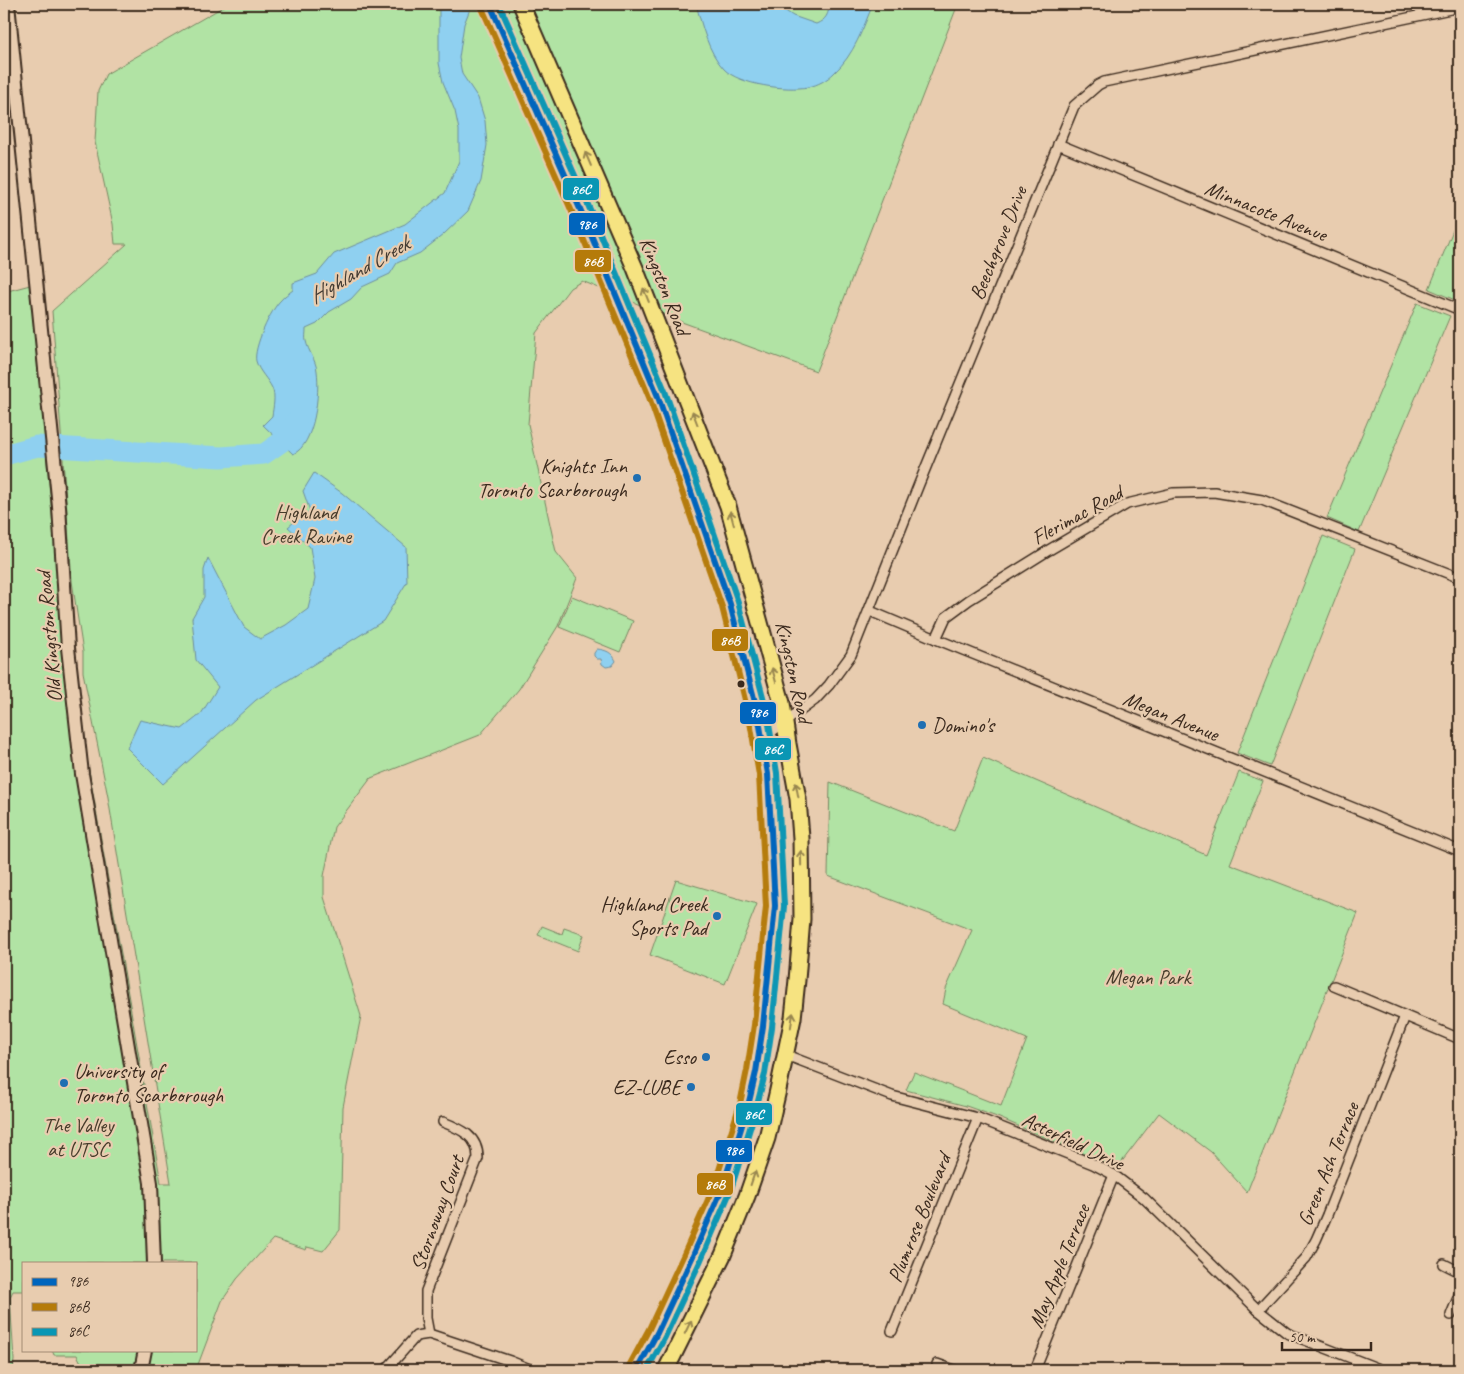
<svg xmlns="http://www.w3.org/2000/svg" width="1464" height="1374" viewBox="0 0 1464 1374" font-family="Caveat,sans-serif">
  <rect width="100%" height="100%" fill="#e8ccaf"/>
  <filter id="ink" filterUnits="userSpaceOnUse"><feTurbulence type="fractalNoise" baseFrequency=".02" numOctaves="2"/><feDisplacementMap in="SourceGraphic" scale="10" xChannelSelector="R" yChannelSelector="G"/><feConvolveMatrix kernelMatrix="1 2 1 2 8 2 1 2 1" color-interpolation-filters="sRGB"/></filter>
  <g filter="url(#ink)">
    <!-- green -->
    <g fill="#b1e3a4" stroke="#768661">
      <path d="M228,4H958L816,371L679,321L582,281L570,288L536,333L528,424L556,552L577,578L558,626L519,689L480,735L371,778L334,827L324,876V897L361,1016L343,1107L340,1230L323,1251L307,1247L306,1250L273,1239L237,1279L222,1301L196,1370H85L77,1355H54L52,1350H196V1263H24V1291H13L10,1297L14,1360L13,1370H4V292L30,285L61,609L161,1183H171L108,797L83,672V652L72,581L52,311L127,244H115L113,224L95,142L98,91L106,74Z"/>
      <path d="M1460,213V286L1455,300L1429,289Z"/>
      <path d="M1417,303L1450,316L1359,532L1327,518Z"/>
      <path d="M1323,536L1355,549L1270,766L1237,753Z"/>
      <path d="M572,596L633,621L620,652L559,627Z"/>
      <path d="M983,758L1206,855L1239,772L1263,781L1230,864L1358,913L1247,1192L1211,1152L1159,1113L1117,1168L997,1117L966,1106L906,1090L914,1072L1001,1106L1027,1039L943,1004L946,989L972,930L828,876L830,782L954,831Z"/>
      <path d="M676,880L757,904L725,984L650,955Z"/>
      <path d="M542,926L562,934L564,928L584,935L578,951L538,935Z"/>
    </g>
    <!-- water -->
    <g fill="#8fd0f0" stroke="#6d8e9c">
      <path d="M440,4H472L464,24L459,58L462,74L478,98L485,121L487,145L481,181L468,211L443,235L420,253L397,263L390,274L362,287L351,299L329,312L317,324L306,329C306,333 305,338 306,341C308,351 316,360 317,371C320,392 315,445 293,454L263,425L272,416C273,408 276,396 272,388C268,379 259,372 256,361C253,348 271,309 281,300C284,296 289,293 293,290V283L317,274L334,254L405,224L445,193L459,161V130L455,111L443,82L439,63V7Z"/>
      <path d="M696,4H775L793,16L816,24C826,20 829,14 829,4H873C863,28 854,55 834,73C827,80 818,85 808,87C787,91 739,85 724,69C708,52 702,26 696,4Z"/>
      <path d="M314,473L342,493L406,547L407,582L383,621L256,700L163,784L127,748L140,720L182,729L201,714L218,687L196,660L192,618L204,597V570L208,558L244,627L260,639L286,625L308,609L315,579L310,547L288,527L300,517L310,511L303,491Z"/>
      <path d="M597,649C606,650 612,652 616,661L612,666L606,667L602,664L601,659H597L594,656V653Z"/>
    </g>
    <g fill="none" stroke-linecap="round" stroke-linejoin="round">
      <!-- river -->
      <path stroke="#8fd0f0" stroke-width="21" d="M4,455L37,446L221,457L264,454L287,438L295,428L296,421"/>
      <defs>
        <g id="street">
          <path d="M1058,144L1460,310"/>
          <path d="M870,611L936,639L1460,851"/>
          <path d="M936,639L946,617L969,600L1049,550L1127,504L1173,493L1214,492L1262,500L1460,578"/>
          <path d="M763,738L815,700L829,685L851,655L919,484L1074,106L1098,85L1104,82L1460,7"/>
          <path d="M1334,986L1460,1039"/>
          <path d="M786,1055L892,1096L978,1118L1093,1164L1114,1175L1144,1198L1258,1310L1287,1333L1382,1370"/>
          <path d="M1444,1264L1460,1272"/>
          <path d="M1258,1310L1306,1258L1316,1240L1327,1215L1405,1016"/>
          <path d="M1451,1315L1460,1293"/>
          <path d="M892,1331L978,1118"/>
          <path d="M429,1334L426,1318V1291L478,1158C478,1136 461,1129 443,1122"/>
          <path d="M937,1364L954,1370"/>
          <path d="M386,1370L416,1336L429,1334L510,1361L532,1370"/>
          <path d="M1035,1370L1114,1175"/>
        </g>
        <g id="secondary">
          <path d="M8,4L59,507L68,648L82,774L151,1183L154,1263"/>
          <path d="M141,1370L145,1350"/>
        </g>
        <g id="primary">
          <path d="M490,4L584,218L657,394L730,604L758,714L763,738L768,774L775,906L763,1026L756,1072L748,1106L722,1189L692,1258L657,1333L637,1370"/>
          <path d="M521,4L635,268L728,506L782,703L788,744L798,799L801,838L802,919L797,980L793,1018L778,1090L767,1138L747,1196L723,1255L666,1370"/>
        </g>
      </defs>
      <!-- street casing -->
      <use href="#street" stroke="#3b2a1e" stroke-width="12"/>
      <!-- secondary casing -->
      <use href="#secondary" stroke="#3b2a1e" stroke-width="16"/>
      <!-- primary casing -->
      <use href="#primary" stroke="#3b2a1e" stroke-width="19"/>
      <!-- street -->
      <use href="#street" stroke="#e8ccaf" stroke-width="9"/>
      <!-- secondary -->
      <use href="#secondary" stroke="#e8ccaf" stroke-width="12"/>
      <!-- primary -->
      <use href="#primary" stroke="#f6e381" stroke-width="15"/>
      <defs>
        <path id="bus-1" d="M490,4L584,218L657,394L730,604L758,714L768,774L775,906L763,1026L756,1072L748,1106L722,1189L692,1258L657,1333L637,1370"/>
        <path id="bus-2" d="M482,8L576,221L649,397L722,607L749,716L759,775L766,906L754,1025L747,1070L740,1104L714,1186L684,1254L649,1329L629,1366"/>
        <path id="bus-3" d="M499,4L592,214L665,391L738,602L767,712L777,773L784,906L772,1027L765,1074L756,1109L730,1192L700,1262L665,1337L647,1370"/>
      </defs>
      <!-- bus-1 casing -->
      <use href="#bus-1" stroke="#e8ccaf" stroke-width="10"/>
      <!-- bus-2 casing -->
      <use href="#bus-2" stroke="#e8ccaf" stroke-width="10"/>
      <!-- bus-3 casing -->
      <use href="#bus-3" stroke="#e8ccaf" stroke-width="10"/>
      <!-- bus-1 -->
      <use href="#bus-1" stroke="#0065bd" stroke-width="6"/>
      <!-- bus-2 -->
      <use href="#bus-2" stroke="#b57b0a" stroke-width="6"/>
      <!-- bus-3 -->
      <use href="#bus-3" stroke="#0996b4" stroke-width="6"/>
    </g>
    <!-- one-way arrows -->
    <defs><path id="oneway-shaft" d="M-6 0H5M1.5-3L5.5 0L1.5 3" fill="none" stroke-width="1.6" stroke-linecap="round" stroke-linejoin="round" transform="scale(1.25)"/></defs>
    <g stroke="#988650">
      <use href="#oneway-shaft" transform="translate(588 159) rotate(-113)"/>
      <use href="#oneway-shaft" transform="translate(646 295) rotate(-112)"/>
      <use href="#oneway-shaft" transform="translate(695 418) rotate(-111)"/>
      <use href="#oneway-shaft" transform="translate(732 518) rotate(-105)"/>
      <use href="#oneway-shaft" transform="translate(774 675) rotate(-105)"/>
      <use href="#oneway-shaft" transform="translate(797 790) rotate(-101)"/>
      <use href="#oneway-shaft" transform="translate(801 858) rotate(-91)"/>
      <use href="#oneway-shaft" transform="translate(792 1020) rotate(-81)"/>
      <use href="#oneway-shaft" transform="translate(753 1178) rotate(-71)"/>
      <use href="#oneway-shaft" transform="translate(688 1327) rotate(-64)"/>
    </g>
  </g>
  <!-- markers -->
  <g fill="#1f6fb2" stroke="#e8ccaf" stroke-width="2">
    <circle cx="637" cy="478" r="5"/>
    <circle cx="922" cy="725" r="5"/>
    <circle cx="717" cy="916" r="5"/>
    <circle cx="706" cy="1057" r="5"/>
    <circle cx="64" cy="1083" r="5"/>
    <circle cx="691" cy="1087" r="5"/>
  </g>
  <circle fill="#3b2a1e" stroke="#e8ccaf" stroke-width="2" cx="741" cy="684" r="4.5"/>
  <g text-anchor="middle" dominant-baseline="central" stroke-width="4.5" stroke-linejoin="round" paint-order="stroke">
    <!-- street labels -->
    <g font-size="21" fill="#3b2a1e" stroke="#e8ccaf">
      <text transform="translate(1266 211) rotate(22)">Minnacote Avenue</text>
      <text transform="translate(998 243) rotate(-68)">Beechgrove Drive</text>
      <text transform="translate(665 286) rotate(68)">Kingston Road</text>
      <text transform="translate(1077 515) rotate(-29)">Flerimac Road</text>
      <text transform="translate(49 637) rotate(-95)">Old Kingston Road</text>
      <text transform="translate(794 672) rotate(77)">Kingston Road</text>
      <text transform="translate(1171 716) rotate(22)">Megan Avenue</text>
      <text transform="translate(1073 1141) rotate(25)">Asterfield Drive</text>
      <text transform="translate(1328 1164) rotate(-68)">Green Ash Terrace</text>
      <text transform="translate(437 1213) rotate(-70)">Stornoway Court</text>
      <text transform="translate(919 1218) rotate(-68)">Plumrose Boulevard</text>
      <text transform="translate(1059 1266) rotate(-68)">May Apple Terrace</text>
    </g>
    <!-- poi labels -->
    <g font-size="21" fill="#3b2a1e" stroke="#e8ccaf" text-anchor="end">
      <text x="627" y="466">Knights Inn<tspan x="627" dy="24">Toronto Scarborough</tspan></text>
      <text x="932" y="725" text-anchor="start">Domino's</text>
      <text x="707" y="904">Highland Creek<tspan x="707" dy="24">Sports Pad</tspan></text>
      <text x="696" y="1057">Esso</text>
      <text x="74" y="1071" text-anchor="start">University of<tspan x="74" dy="24">Toronto Scarborough</tspan></text>
      <text x="681" y="1087">EZ-LUBE</text>
    </g>
    <!-- park labels -->
    <g font-size="21" fill="#473c2b" stroke="#e8ccaf">
      <text x="306" y="512">Highland<tspan x="306" dy="24">Creek Ravine</tspan></text>
      <text x="1148" y="977">Megan Park</text>
      <text x="78" y="1125">The Valley<tspan x="78" dy="24">at UTSC</tspan></text>
    </g>
    <!-- water labels -->
    <g font-size="22" font-style="italic" fill="#433b33" stroke="#e8ccaf">
      <text transform="translate(359 270) rotate(-30)">Highland Creek</text>
    </g>
  </g>
  <g stroke="#e8ccaf" stroke-width="2">
    <rect x="562" y="177" width="38" height="24" rx="5" fill="#0996b4"/>
    <rect x="568" y="212" width="38" height="24" rx="5" fill="#0065bd"/>
    <rect x="574" y="249" width="38" height="24" rx="5" fill="#b57b0a"/>
    <rect x="711" y="628" width="38" height="24" rx="5" fill="#b57b0a"/>
    <rect x="739" y="701" width="38" height="24" rx="5" fill="#0065bd"/>
    <rect x="754" y="737" width="38" height="24" rx="5" fill="#0996b4"/>
    <rect x="735" y="1102" width="38" height="24" rx="5" fill="#0996b4"/>
    <rect x="715" y="1139" width="38" height="24" rx="5" fill="#0065bd"/>
    <rect x="696" y="1172" width="38" height="24" rx="5" fill="#b57b0a"/>
  </g>
  <g font-size="14" text-anchor="middle" font-weight="bold" fill="#fff">
    <text x="581" y="194">86C</text>
    <text x="587" y="229">986</text>
    <text x="593" y="266">86B</text>
    <text x="730" y="645">86B</text>
    <text x="758" y="717">986</text>
    <text x="773" y="754">86C</text>
    <text x="754" y="1119">86C</text>
    <text x="734" y="1155">986</text>
    <text x="715" y="1189">86B</text>
  </g>
  <!-- margin -->
  <rect width="1464" height="1374" fill="none" stroke="#e8ccaf" stroke-width="20"/>
  <rect x="10" y="10" width="1444" height="1354" fill="none" stroke="#3b2a1e" stroke-width="2" filter="url(#ink)"/>
  <!-- legend -->
  <rect x="22" y="1262" width="175" height="90" fill="#e8ccaf" stroke="#a38b75"/>
  <rect x="32" y="1278" width="25" height="8" fill="#0065bd" stroke="#a38b75"/>
  <text x="68" y="1286" font-size="15" fill="#3b2a1e">986</text>
  <rect x="32" y="1303" width="25" height="8" fill="#b57b0a" stroke="#a38b75"/>
  <text x="68" y="1312" font-size="15" fill="#3b2a1e">86B</text>
  <rect x="32" y="1328" width="25" height="8" fill="#0996b4" stroke="#a38b75"/>
  <text x="68" y="1336" font-size="15" fill="#3b2a1e">86C</text>
  <!-- scale -->
  <path d="M1282 1342v8h89v-8" fill="none" stroke="#3b2a1e" stroke-width="2.5"/>
  <text x="1289" y="1342" font-size="15" fill="#3b2a1e" stroke="#e8ccaf" stroke-width="4" paint-order="stroke">50 m</text>
</svg>
